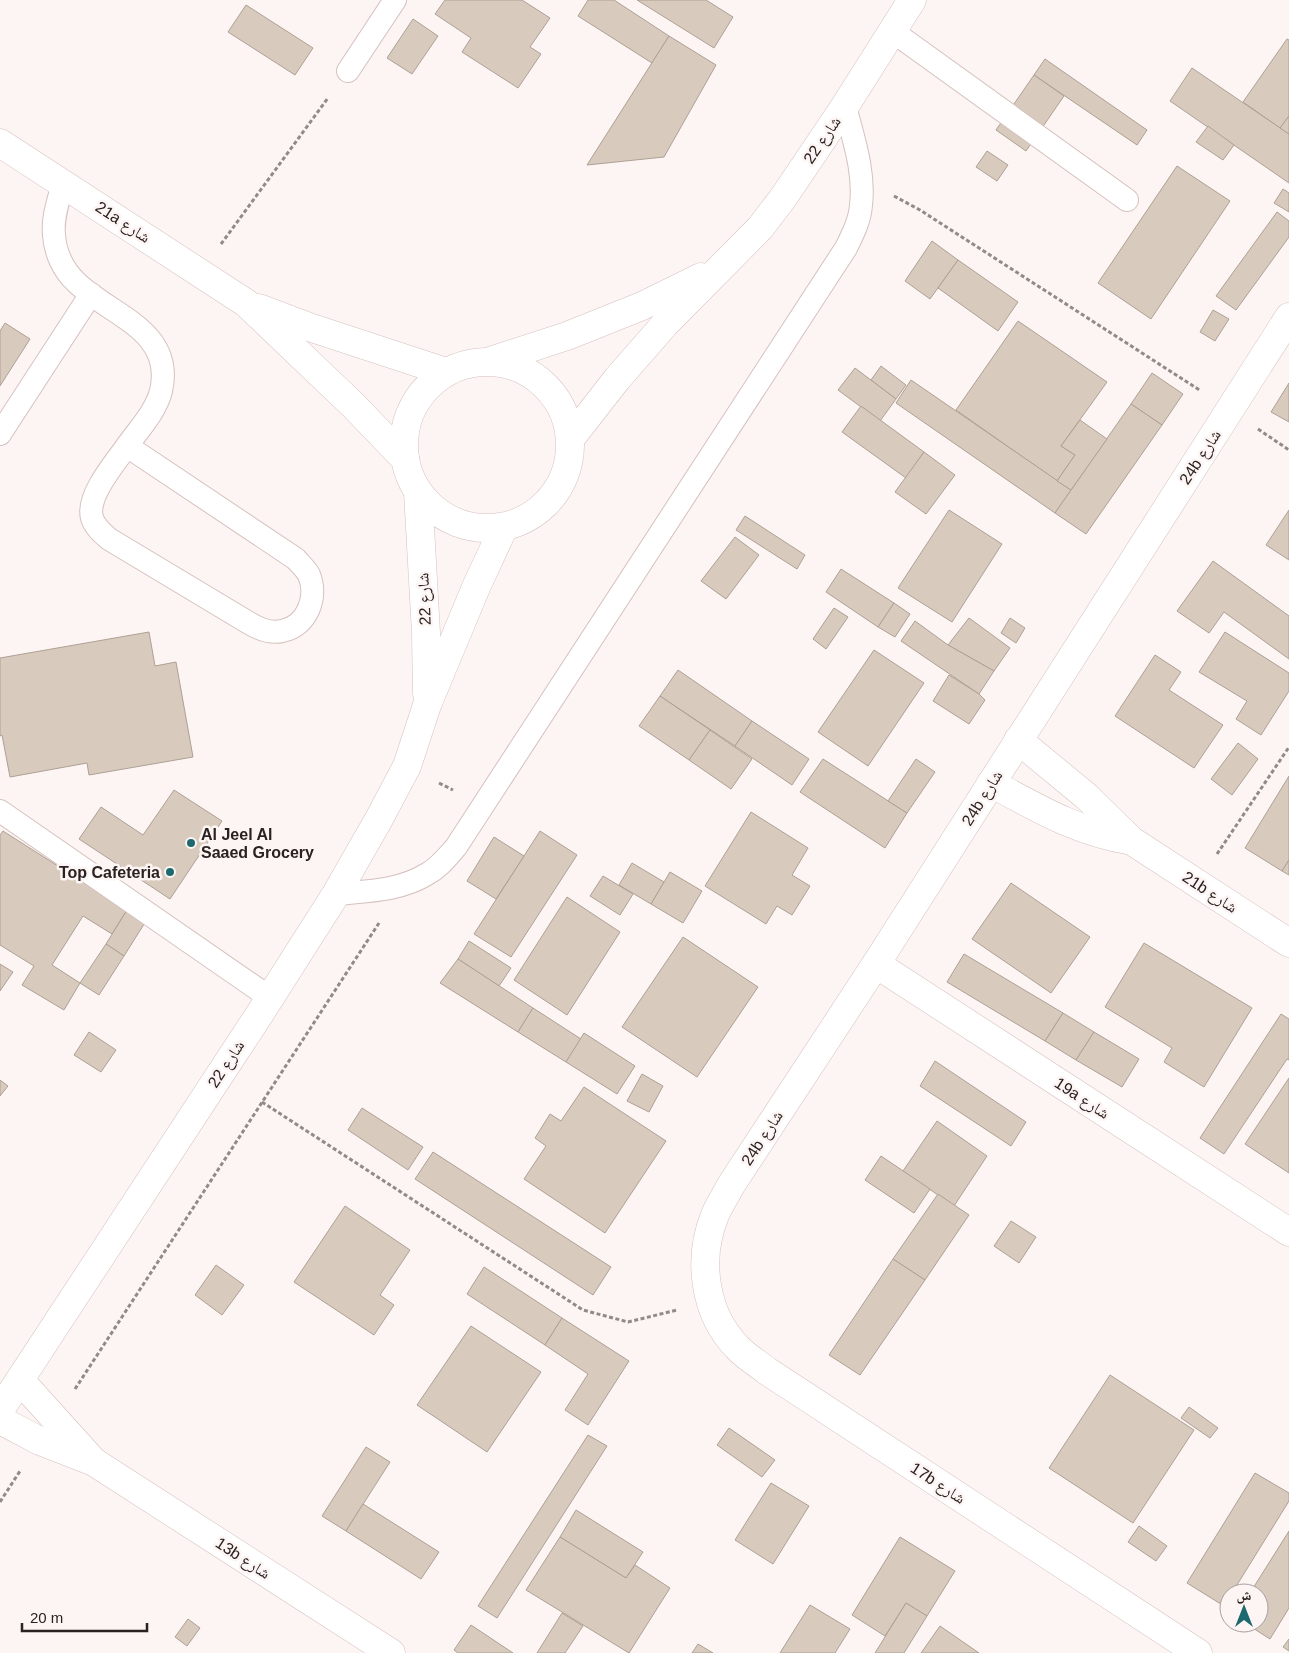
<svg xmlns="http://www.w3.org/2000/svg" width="1289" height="1653" viewBox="0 0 1289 1653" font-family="Arial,'Noto Naskh Arabic',sans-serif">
  <rect width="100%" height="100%" fill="#fdf5f3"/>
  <!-- building -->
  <g fill="#d8cabd" stroke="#aea094">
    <path d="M445,0H522L550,18L530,47L541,54L518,88L462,52L471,38L435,14Z"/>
    <path d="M588,0H614L669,36L652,63L578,16Z"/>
    <path d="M637,0H706L733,17L714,48Z"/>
    <path d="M246,5L313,48L295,75L228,32Z"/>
    <path d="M413,19L438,36L412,74L387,58Z"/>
    <path d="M669,36L716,65L664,157L587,165Z"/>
    <path d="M1287,39L1289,40V116L1280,128L1243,102Z"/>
    <path d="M1045,59L1147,130L1137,145L1034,75Z"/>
    <path d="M1192,68L1289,134V183L1170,101Z"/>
    <path d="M1034,75L1064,96L1026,151L996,130Z"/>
    <path d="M1289,116V134L1280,128Z"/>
    <path d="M1208,126L1234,145L1223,160L1196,142Z"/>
    <path d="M987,151L1008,165L997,181L976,167Z"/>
    <path d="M1177,166L1230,201L1151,319L1098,283Z"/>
    <path d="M1283,189L1289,193V212L1274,203Z"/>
    <path d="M1277,212L1289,221V237L1236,310L1216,296Z"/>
    <path d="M932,241L958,260L930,299L905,281Z"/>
    <path d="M958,260L1018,302L998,331L938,288Z"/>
    <path d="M1213,310L1229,319L1215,341L1200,332Z"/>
    <path d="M1018,321L1107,382L1061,446L1075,455L1057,481L956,410Z"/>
    <path d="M5,323L30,339L0,386V331Z"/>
    <path d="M881,366L906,385L896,399L871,380Z"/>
    <path d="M855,368L896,399L880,421L838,390Z"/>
    <path d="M1152,373L1183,394L1162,425L1131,404Z"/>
    <path d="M911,380L1071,490L1055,513L896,403Z"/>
    <path d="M1289,383V422L1271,412Z"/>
    <path d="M1131,404L1162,425L1086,534L1055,513Z"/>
    <path d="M861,406L924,452L906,478L842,432Z"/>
    <path d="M1080,420L1107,439L1071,490L1057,481L1075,455L1061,446Z"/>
    <path d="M924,452L955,475L926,514L895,492Z"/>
    <path d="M949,510L1002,544L952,622L898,588Z"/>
    <path d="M1289,510V560L1266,545Z"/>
    <path d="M745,516L805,555L797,569L736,530Z"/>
    <path d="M735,537L759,555L726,599L701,581Z"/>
    <path d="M1213,561L1289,616V659L1224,612L1209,633L1177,611Z"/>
    <path d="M841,569L894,603L878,627L826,592Z"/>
    <path d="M894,603L910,614L895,637L878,627Z"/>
    <path d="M834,608L848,617L826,649L813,639Z"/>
    <path d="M969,618L1010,648L994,671L948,645Z"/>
    <path d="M1010,618L1025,628L1016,643L1001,633Z"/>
    <path d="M915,621L948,645L994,671L979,694L901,641Z"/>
    <path d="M149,632L155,666L176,662L193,757L89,775L87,763L10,777L2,735L0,736V658Z"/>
    <path d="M1225,632L1289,673V691L1261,735L1236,719L1247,701L1199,672Z"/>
    <path d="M874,650L924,683L868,766L818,732Z"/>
    <path d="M1155,655L1181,672L1169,690L1223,725L1194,768L1115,716Z"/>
    <path d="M678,670L752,721L735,746L660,696Z"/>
    <path d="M949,675L979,694L985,700L969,724L933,701Z"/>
    <path d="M660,696L710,730L689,760L639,726Z"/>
    <path d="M752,721L809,759L792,785L735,746Z"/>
    <path d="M710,730L752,759L731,789L689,760Z"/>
    <path d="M1238,743L1258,759L1232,795L1211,779Z"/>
    <path d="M823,759L907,813L885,848L800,792Z"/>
    <path d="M916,759L935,772L907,813L888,801Z"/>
    <path d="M1289,776V860L1282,871L1245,848Z"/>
    <path d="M174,790L222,821L170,899L79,839L101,807L143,835Z"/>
    <path d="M751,812L808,848L792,875L810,886L792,915L777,906L766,924L705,886Z"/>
    <path d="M3,831L127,910L112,934L83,916L52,965L80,983L64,1010L22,985L34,966L0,945V835Z"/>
    <path d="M540,831L577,855L511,957L474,934Z"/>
    <path d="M494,837L524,856L496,899L467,881Z"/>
    <path d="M1289,860V875L1282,871Z"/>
    <path d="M632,863L664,882L651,904L619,885Z"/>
    <path d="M670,872L702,891L683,923L651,904Z"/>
    <path d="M603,876L633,894L620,915L590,896Z"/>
    <path d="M1011,883L1090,937L1051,993L972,939Z"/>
    <path d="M567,897L620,932L567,1015L514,980Z"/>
    <path d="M127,910L146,921L124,956L106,944Z"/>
    <path d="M683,937L758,987L697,1077L622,1027Z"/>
    <path d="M469,941L511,968L499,986L458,959Z"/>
    <path d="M1144,943L1252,1008L1204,1087L1164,1062L1172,1048L1105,1007Z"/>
    <path d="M106,944L124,956L99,995L80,983Z"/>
    <path d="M964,954L1063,1013L1045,1041L947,982Z"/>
    <path d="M458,959L533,1008L518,1032L440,983Z"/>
    <path d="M0,964L13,972L0,991Z"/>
    <path d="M533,1008L581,1039L566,1062L518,1032Z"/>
    <path d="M1063,1013L1094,1032L1076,1060L1045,1041Z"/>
    <path d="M1281,1014L1289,1019V1060L1287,1059L1224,1154L1200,1138Z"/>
    <path d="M89,1032L116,1050L101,1072L74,1055Z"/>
    <path d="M1094,1032L1139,1059L1122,1087L1076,1060Z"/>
    <path d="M584,1033L635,1066L617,1094L566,1062Z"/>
    <path d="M935,1061L1026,1122L1011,1146L920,1086Z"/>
    <path d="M642,1074L663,1086L649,1112L627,1101Z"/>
    <path d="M1289,1078V1173L1245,1144Z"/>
    <path d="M0,1080L8,1086L0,1096Z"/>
    <path d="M584,1087L666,1141L605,1233L524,1179L546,1146L535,1138L550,1114L561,1121Z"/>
    <path d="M362,1108L423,1147L408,1170L348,1130Z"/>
    <path d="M937,1121L987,1156L954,1206L903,1171Z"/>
    <path d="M433,1152L611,1267L593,1295L415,1179Z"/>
    <path d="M881,1156L930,1189L914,1213L865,1180Z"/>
    <path d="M938,1194L969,1215L925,1280L893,1259Z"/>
    <path d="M345,1206L410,1250L380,1295L394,1305L374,1335L294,1282Z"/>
    <path d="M1011,1221L1036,1237L1019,1263L994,1246Z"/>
    <path d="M893,1259L925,1280L860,1375L829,1355Z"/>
    <path d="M216,1265L244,1285L222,1315L195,1295Z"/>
    <path d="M484,1267L562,1318L545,1345L467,1294Z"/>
    <path d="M562,1318L629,1361L588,1425L565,1410L588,1374L545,1345Z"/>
    <path d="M471,1326L541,1372L487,1452L417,1405Z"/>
    <path d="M1110,1375L1194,1430L1133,1523L1049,1468Z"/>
    <path d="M1189,1407L1218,1428L1210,1438L1181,1418Z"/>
    <path d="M729,1428L775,1460L762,1477L717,1445Z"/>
    <path d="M588,1435L607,1446L497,1618L478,1606Z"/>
    <path d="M366,1447L390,1462L346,1531L322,1516Z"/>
    <path d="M1255,1473L1289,1493V1501L1232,1593H1229V1597L1224,1606L1187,1583Z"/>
    <path d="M771,1483L809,1506L773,1564L735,1540Z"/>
    <path d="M363,1504L439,1552L421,1579L346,1531Z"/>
    <path d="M576,1510L643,1552L626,1578L560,1537Z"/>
    <path d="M1139,1526L1167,1546L1156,1561L1128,1542Z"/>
    <path d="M1289,1531V1608L1270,1639L1245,1623H1259V1593H1250Z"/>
    <path d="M560,1537L626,1578L635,1565L670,1588L629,1653L526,1590Z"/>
    <path d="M900,1537L955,1571L927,1616L906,1603L885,1636L852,1615Z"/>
    <path d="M906,1603L927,1616L904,1653H875Z"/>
    <path d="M810,1605L850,1629L835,1653H780Z"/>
    <path d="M562,1613L583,1626L565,1653H537Z"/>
    <path d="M188,1619L200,1628L187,1646L175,1637Z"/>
    <path d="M471,1625L513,1653H458L454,1650Z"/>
    <path d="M940,1626L979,1653H921Z"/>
    <path d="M1289,1639V1651L1283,1647Z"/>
    <path d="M698,1644L713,1653H692Z"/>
  </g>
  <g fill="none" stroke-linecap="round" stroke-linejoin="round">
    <defs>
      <g id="lane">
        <path d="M892,31L1127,200"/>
        <path d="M348,71L395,0"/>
        <path d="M63,183C59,199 52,218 54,235C55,252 63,270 76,282C109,315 175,330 161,391C156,411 139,429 127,446"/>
        <path d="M0,434L91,294"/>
        <path d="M127,446L296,559C300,564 306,569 309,575C318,596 308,626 282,631C270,634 259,629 249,623L109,539C102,533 95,527 92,518C86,496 115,463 127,446Z"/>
        <path d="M0,811L269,997"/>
        <path d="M336,894C366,891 400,891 427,874C439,868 447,857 456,847L846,248C853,234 860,220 861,205C865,171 853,138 845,106"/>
      </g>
      <g id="street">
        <path d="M0,143L246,303L353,405L405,459"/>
        <path d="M259,308L312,328L446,372"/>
        <path d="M490,361L567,336L642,306L701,277"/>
        <circle cx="487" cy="445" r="83"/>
        <path d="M571,438L617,379L665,324L760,228L783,198L845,106L912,0"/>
        <path d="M418,492L426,633L427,693"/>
        <path d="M1018,740L1086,796L1132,841L1289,943"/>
        <path d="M991,783C1039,809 1077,832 1132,841"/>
        <path d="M876,964L1289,1232"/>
        <path d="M20,1380L93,1461"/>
        <path d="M0,1410L259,1015L336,894L379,819L407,766L427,705L477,585L504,527"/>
        <path d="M0,1420L40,1441L94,1462L391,1653"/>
        <path d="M1198,1653L767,1371C757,1363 745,1356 737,1347C704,1313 697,1259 715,1215C719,1205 726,1195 731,1185L876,964L1289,317"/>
      </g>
    </defs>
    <!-- lane casing -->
    <use href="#lane" stroke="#d5c1be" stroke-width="24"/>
    <!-- street casing -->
    <use href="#street" stroke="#d5c1be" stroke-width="29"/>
    <!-- path -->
    <g stroke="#928a88" stroke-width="3" stroke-dasharray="4 2.5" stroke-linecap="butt">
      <path d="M894,196L920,210L1201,391"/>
      <path d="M221,244L328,98"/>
      <path d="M1258,429L1289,450"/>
      <path d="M439,783L453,790"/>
      <path d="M1217,854L1289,747"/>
      <path d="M262,1102L583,1310L628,1322L677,1310"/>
      <path d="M75,1389L379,923"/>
      <path d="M0,1502L20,1471"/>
    </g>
    <!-- lane -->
    <use href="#lane" stroke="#fff" stroke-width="22"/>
    <!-- street -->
    <use href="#street" stroke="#fff" stroke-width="28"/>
  </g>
  <!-- markers -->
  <g fill="#1c696f" stroke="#fdf5f3" stroke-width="2">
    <circle cx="191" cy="843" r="5"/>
    <circle cx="170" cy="872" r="5"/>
  </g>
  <g text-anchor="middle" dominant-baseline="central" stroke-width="5" stroke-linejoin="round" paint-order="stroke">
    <!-- street labels -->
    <g font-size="16" fill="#2a2221" stroke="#fdf5f3">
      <text transform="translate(822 140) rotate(-56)">شارع 22</text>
      <text transform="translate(123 222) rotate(33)">21a شارع</text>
      <text transform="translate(1200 457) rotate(-57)">24b شارع</text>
      <text transform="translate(424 599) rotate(-93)">شارع 22</text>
      <text transform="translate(982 798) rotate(-58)">24b شارع</text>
      <text transform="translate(1210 892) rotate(33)">21b شارع</text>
      <text transform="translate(226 1064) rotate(-57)">شارع 22</text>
      <text transform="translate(1082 1098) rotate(33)">19a شارع</text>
      <text transform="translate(762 1138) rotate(-57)">24b شارع</text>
      <text transform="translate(938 1483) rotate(33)">17b شارع</text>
      <text transform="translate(243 1558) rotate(33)">13b شارع</text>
    </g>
    <!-- poi labels -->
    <g font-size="16" font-weight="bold" fill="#2a2221" stroke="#fdf5f3" text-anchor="start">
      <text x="201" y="834">Al Jeel Al<tspan x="201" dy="18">Saaed Grocery</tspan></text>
      <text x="160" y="872" text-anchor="end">Top Cafeteria</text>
    </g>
  </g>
  <!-- north arrow -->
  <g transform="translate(1244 1608)"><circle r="24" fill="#fdf5f3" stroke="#a9a19f"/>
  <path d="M0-4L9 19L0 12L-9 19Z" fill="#1c696f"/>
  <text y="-8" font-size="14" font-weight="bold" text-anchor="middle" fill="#2a2221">ش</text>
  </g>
  <!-- scale -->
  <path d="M22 1623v8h125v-8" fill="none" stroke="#2a2221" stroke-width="2.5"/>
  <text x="30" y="1623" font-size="15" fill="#2a2221" stroke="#fdf5f3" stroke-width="4" paint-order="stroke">20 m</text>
</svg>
